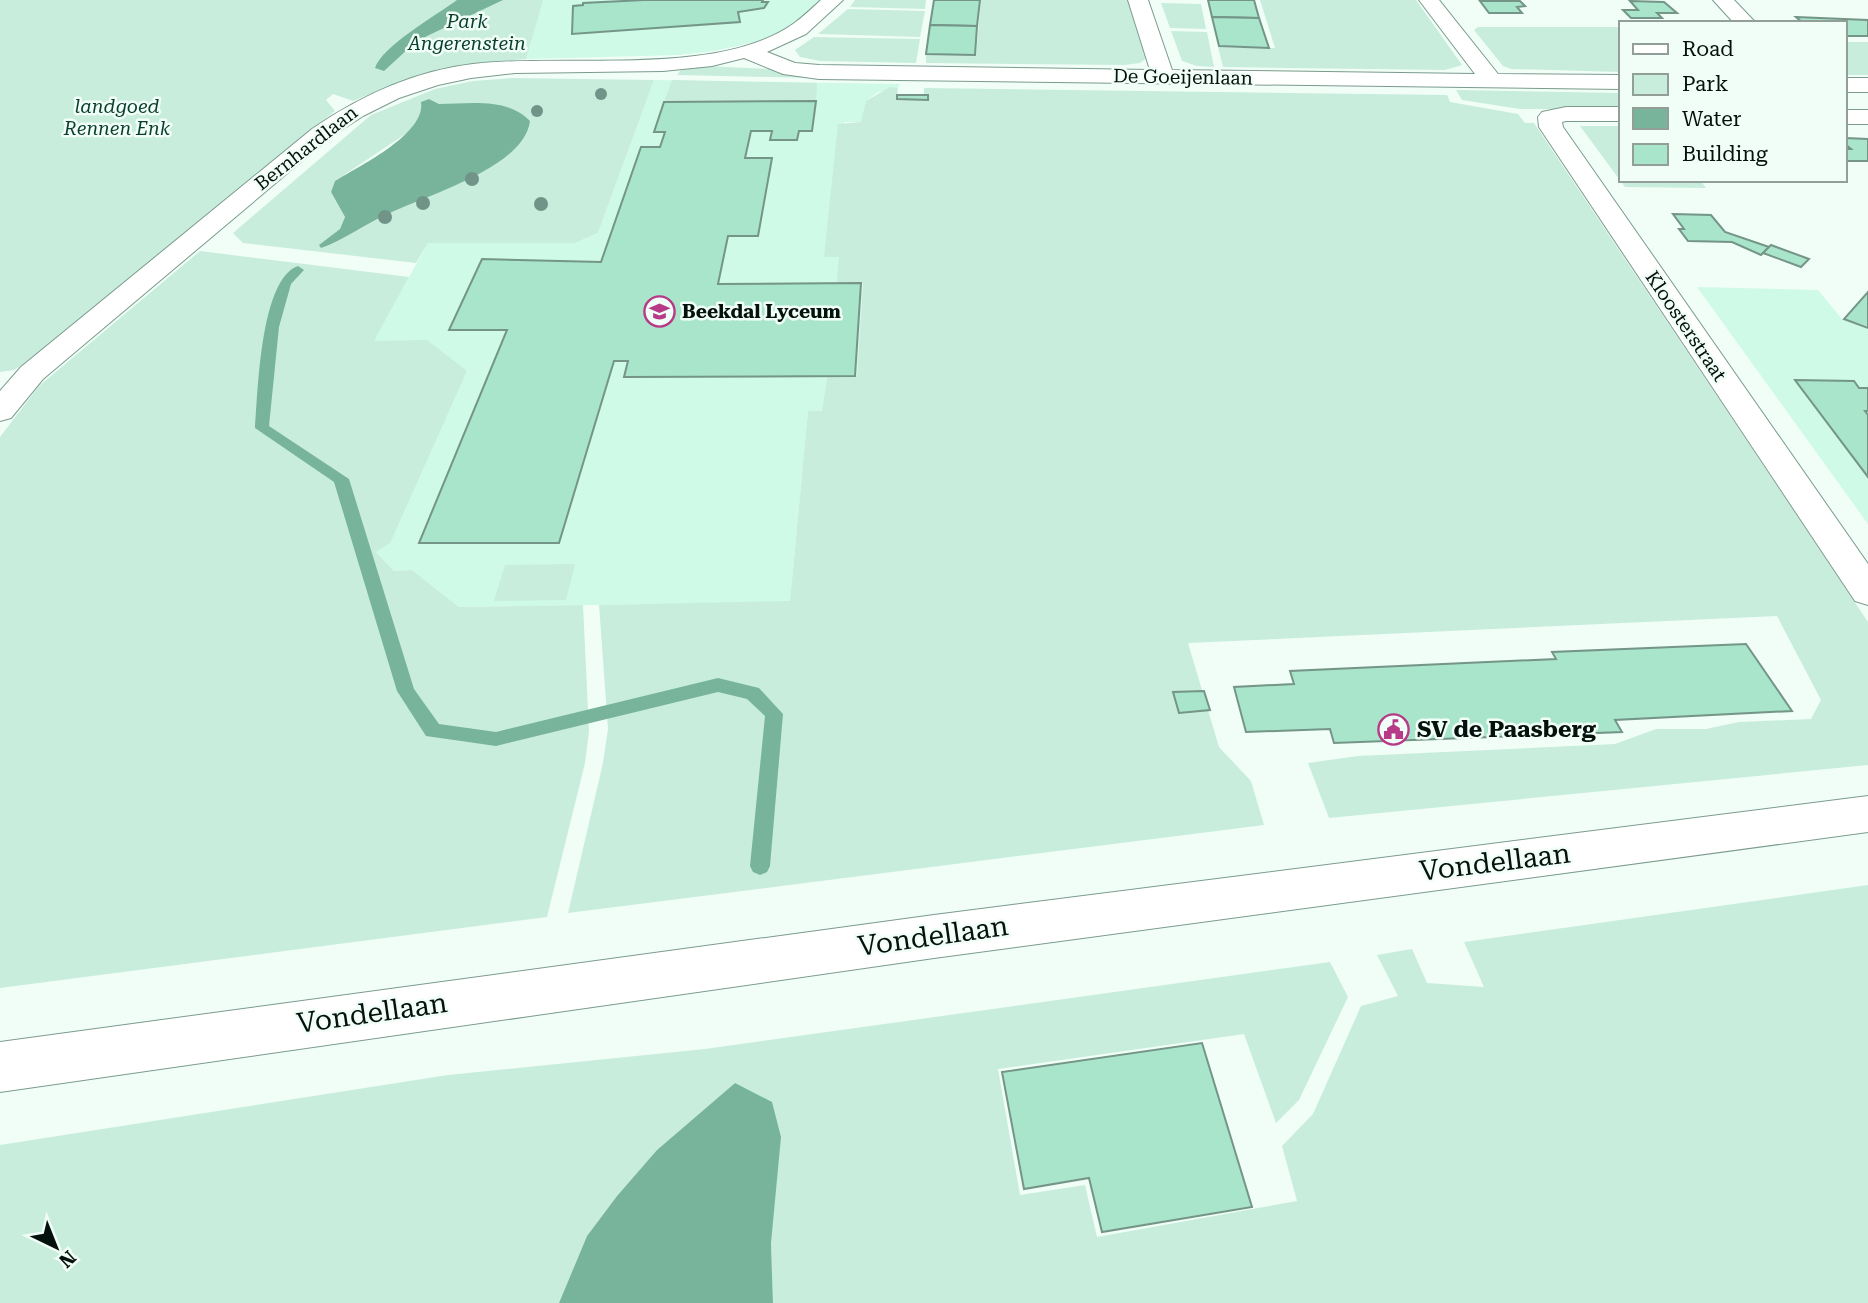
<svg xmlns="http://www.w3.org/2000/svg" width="1868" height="1303" viewBox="0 0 1868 1303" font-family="'Roboto Serif',serif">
  <rect width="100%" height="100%" fill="#f0fef7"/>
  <!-- built -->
  <g fill="#cefae7">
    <path d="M541,0H824L808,15L761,44L755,42L714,51L679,55L526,59Z"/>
    <path d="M654,80L900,84L898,88L878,92L866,101L862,122H844L825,257H839L863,282L857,377H827L822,411H808L790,602L459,607L412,570L394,571L376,552L467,371L373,342L428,243H575L598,233Z"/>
    <path d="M1697,287L1818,290L1842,319L1868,329V524Z"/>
  </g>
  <!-- green -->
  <g fill="#c8eddd" fill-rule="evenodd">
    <path d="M0,0H543L526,59C464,64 409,76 353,101L333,94L326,100L335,111L29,361L14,370L0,372Z"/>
    <path d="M855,0H926L925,9L850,7Z"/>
    <path d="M981,0H1130L1148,57L1140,63L1125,65L926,63V54L976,55Z"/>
    <path d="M1260,0H1416L1462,65L1445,70L1223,67L1218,47L1275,48Z"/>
    <path d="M1161,3L1201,4L1206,29L1170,28Z"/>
    <path d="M848,9L925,11L920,37L818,34Z"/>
    <path d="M1478,27H1621V72L1511,69L1503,66L1474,30Z"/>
    <path d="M1171,31L1207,32L1214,67L1197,66L1182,61Z"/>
    <path d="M814,37L920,39L916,63L820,61L800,57L795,50Z"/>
    <rect x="1845" y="42" width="23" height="33"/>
    <path d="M706,66L771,69L814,78L677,75L681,70Z"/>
    <path d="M512,78L654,80L598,233L575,243H428L416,263L243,243L233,233L371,115L435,89L473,81ZM429,99L439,104H491L463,182L408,204L328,245H320L340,229L345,217L331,192L335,181L407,133L418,122Z"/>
    <path d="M672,80L817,83L816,101L664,102Z"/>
    <path d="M890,87L898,88L897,99L928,100V95H924V88L1447,95L1450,102L1518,114L1525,123H1534L1868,622V765L1329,818L1308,763L1358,756L1615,744L1656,729H1706L1739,722L1811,719L1821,700L1777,616L1188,643L1219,747L1251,781L1264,825L568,913L603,763L608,729L599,605L790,601L808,411H822L827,377L857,376L863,283L837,282L839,257H824L838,124L861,122L866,101Z"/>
    <path d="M1456,90L1621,93V109H1520L1462,100Z"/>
    <path d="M1580,126H1621V180H1700L1706,188L1625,187Z"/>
    <path d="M200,251L409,277L374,341L427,340L467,371L390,543L376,552L394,571L412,570L459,607L583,605L589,731L585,763L547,917L0,988V437L39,386Z"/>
    <path d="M575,564L566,600L494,601L505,565Z"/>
    <path d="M1868,885V1303H773L771,1243L735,1083L657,1150L617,1196L587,1236L559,1303H0V1145L448,1075L705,1049L1330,962L1348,997L1299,1100L1276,1123L1244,1034L998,1069L1020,1195L1085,1185L1097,1237L1297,1201L1282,1146L1313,1114L1361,1006L1398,996L1377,955L1412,949L1427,983L1484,987L1464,942Z"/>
  </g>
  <!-- water -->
  <g fill="#78b49b">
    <path d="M457,0H503L427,36L409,48L384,71L375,68C382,46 437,15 457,0Z"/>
    <path d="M429,99L439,104C469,104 507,97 530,121C524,168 426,195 388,214C365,224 344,240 321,248L319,245L340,229L345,217L331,192L335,181C359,166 426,134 421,102Z"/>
    <path d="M735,1083L772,1102L781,1137L771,1243L773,1303H559L587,1236L617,1196L657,1150Z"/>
  </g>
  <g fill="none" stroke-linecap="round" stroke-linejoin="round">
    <!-- stream -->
    <path fill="#78b49b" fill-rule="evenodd" d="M298,266L304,270L291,284L279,327L269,426L349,479L414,689L439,724L496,732L718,678L759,688L783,714L770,866L767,872L760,875L753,872L750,866L765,716L747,699L718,692L496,746L426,736L397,691L334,482L255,428C258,393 260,279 298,266Z"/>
  </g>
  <!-- building -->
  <g fill="#a8e5cb" stroke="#749587" stroke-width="2">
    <path d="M644,0H763L762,2H768L764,8L738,12L740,22L572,34L573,6L583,5V3Z"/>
    <path d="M934,0H980L977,26L930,25Z"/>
    <path d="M1208,0H1254L1259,18L1212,17Z"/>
    <path d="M1480,1H1520L1525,6L1517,7L1522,13H1489Z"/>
    <path d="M1630,1L1664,2L1677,13H1657L1662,18H1631L1623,10H1638Z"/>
    <path d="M1212,17L1259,18L1269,48L1219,46Z"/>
    <path d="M1796,17L1868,20V36H1845V23H1803Z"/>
    <path d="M930,25L977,26L975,55L926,54Z"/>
    <path d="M897,95H928V100L897,99Z"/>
    <path d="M816,101L812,131H799L797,140H770L772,131H751L745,158H772L758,236H728L718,284L861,283L855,376L624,377L628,361H614L559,543H419L507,330H449L482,259L601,262L641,147H660L665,132H654L664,102Z"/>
    <path d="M1845,138L1868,139V161H1848L1845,158V149H1851L1845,144Z"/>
    <path d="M1673,214L1711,215L1725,232L1769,247L1761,255L1732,242L1688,241L1679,229H1684Z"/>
    <path d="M1771,245L1809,259L1801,267L1763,253Z"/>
    <path d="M1868,292V328L1844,319Z"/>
    <path d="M1795,380L1854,381L1859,388H1868V411H1865L1868,415V477Z"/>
    <path d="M1746,644L1792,711L1615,720L1622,732L1334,743L1330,729L1246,732L1234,687L1294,684L1290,671L1556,659L1552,652Z"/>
    <path d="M1204,691L1210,710L1179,713L1173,692Z"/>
    <path d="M1202,1043L1252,1207L1102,1232L1089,1178L1024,1189L1002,1072Z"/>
  </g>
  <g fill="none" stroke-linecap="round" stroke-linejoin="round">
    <defs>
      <g id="minor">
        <path d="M821,0H843L806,34L767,52L795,63L819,65L1150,70L1128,0H1148L1172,70L1475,74L1419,0H1439L1498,74L1621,75V89L819,79L783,74L744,58L712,66L663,71L515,73L471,78L438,85L399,98L363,116L328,139L43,379L11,418L0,421V391L21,367L312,129C360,96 414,71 473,64C565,53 716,78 793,24C803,17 812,8 821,0Z"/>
        <path d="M1713,0H1734L1756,23H1734Z"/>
        <rect x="1845" y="78" width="23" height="14"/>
        <path d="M1566,107H1621V121H1566L1562,122L1563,127L1868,564V605L1855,601L1539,127L1538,117L1542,112Z"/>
        <rect x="1845" y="110" width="23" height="14"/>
        <path d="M1868,796V832L934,958L0,1092V1042L934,915Z"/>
      </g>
    </defs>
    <!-- minor casing -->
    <use href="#minor" stroke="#7b9b8d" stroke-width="2"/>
    <!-- minor -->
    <use href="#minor" fill="#fff" fill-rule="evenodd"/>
  </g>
  <!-- trees -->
  <g fill="#719488">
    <circle cx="601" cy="94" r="6"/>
    <circle cx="537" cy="111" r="6"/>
    <circle cx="472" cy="179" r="7"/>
    <circle cx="423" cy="203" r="7"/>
    <circle cx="541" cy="204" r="7"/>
    <circle cx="385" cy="217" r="7"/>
  </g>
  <!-- icons -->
  <defs>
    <symbol id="school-ring" viewBox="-11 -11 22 22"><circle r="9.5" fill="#f0fef7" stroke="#b73987" stroke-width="1.5"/><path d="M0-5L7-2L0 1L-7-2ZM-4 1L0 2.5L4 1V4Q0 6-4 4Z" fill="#b73987"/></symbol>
    <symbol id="civic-ring" viewBox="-11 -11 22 22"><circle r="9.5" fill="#f0fef7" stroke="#b73987" stroke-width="1.5"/><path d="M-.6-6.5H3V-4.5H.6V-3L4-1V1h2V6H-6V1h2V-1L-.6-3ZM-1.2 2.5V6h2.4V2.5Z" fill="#b73987"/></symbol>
  </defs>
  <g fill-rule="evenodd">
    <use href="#school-ring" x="642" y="294" width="35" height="35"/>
    <use href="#civic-ring" x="1376" y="712" width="35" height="35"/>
  </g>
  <g text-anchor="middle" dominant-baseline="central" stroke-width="5" stroke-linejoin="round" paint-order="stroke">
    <!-- far-park labels -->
    <g font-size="19" font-style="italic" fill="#093d2d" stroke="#f0fef7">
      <text x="467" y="21">Park<tspan x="467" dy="22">Angerenstein</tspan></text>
      <text x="117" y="106">landgoed<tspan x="117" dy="22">Rennen Enk</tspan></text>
    </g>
    <!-- far-street labels -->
    <g font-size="19" fill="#05110c" stroke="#f0fef7">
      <text transform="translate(1183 77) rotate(1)">De Goeijenlaan</text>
      <text transform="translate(306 148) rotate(-38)">Bernhardlaan</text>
      <text transform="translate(1686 326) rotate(56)">Kloosterstraat</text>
    </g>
    <!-- far-poi labels -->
    <g font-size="19" font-weight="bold" fill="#05110c" stroke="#f0fef7" text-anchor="start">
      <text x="682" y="311">Beekdal Lyceum</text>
    </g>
    <!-- poi labels -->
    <g font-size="23" font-weight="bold" fill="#05110c" stroke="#f0fef7" text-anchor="start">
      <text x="1417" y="729">SV de Paasberg</text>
    </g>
    <!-- near-street labels -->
    <g font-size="28" fill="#05110c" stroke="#f0fef7">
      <text transform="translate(1495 862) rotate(-7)">Vondellaan</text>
      <text transform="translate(933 936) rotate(-8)">Vondellaan</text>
      <text transform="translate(372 1013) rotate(-8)">Vondellaan</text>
    </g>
  </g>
  <!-- legend -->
  <rect x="1619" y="21" width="228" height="161" fill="#f0fef7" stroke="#929f99" stroke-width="2"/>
  <rect x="1633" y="44" width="35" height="10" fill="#ffffff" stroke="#929f99" stroke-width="2"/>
  <text x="1682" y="56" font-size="21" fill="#05110c">Road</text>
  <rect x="1633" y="74" width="35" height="21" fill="#c8eddd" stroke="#929f99" stroke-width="2"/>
  <text x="1682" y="91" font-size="21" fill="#05110c">Park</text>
  <rect x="1633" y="108" width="35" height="21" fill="#78b49b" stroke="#929f99" stroke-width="2"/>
  <text x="1682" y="126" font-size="21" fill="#05110c">Water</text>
  <rect x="1633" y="144" width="35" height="21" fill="#a8e5cb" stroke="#929f99" stroke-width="2"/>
  <text x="1682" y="161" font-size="21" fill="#05110c">Building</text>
  <!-- north arrow -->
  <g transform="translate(56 1247) rotate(137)" stroke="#f0fef7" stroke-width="5" paint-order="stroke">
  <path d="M0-5L12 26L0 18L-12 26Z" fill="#05110c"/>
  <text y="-10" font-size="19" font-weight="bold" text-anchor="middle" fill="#05110c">N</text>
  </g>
</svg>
